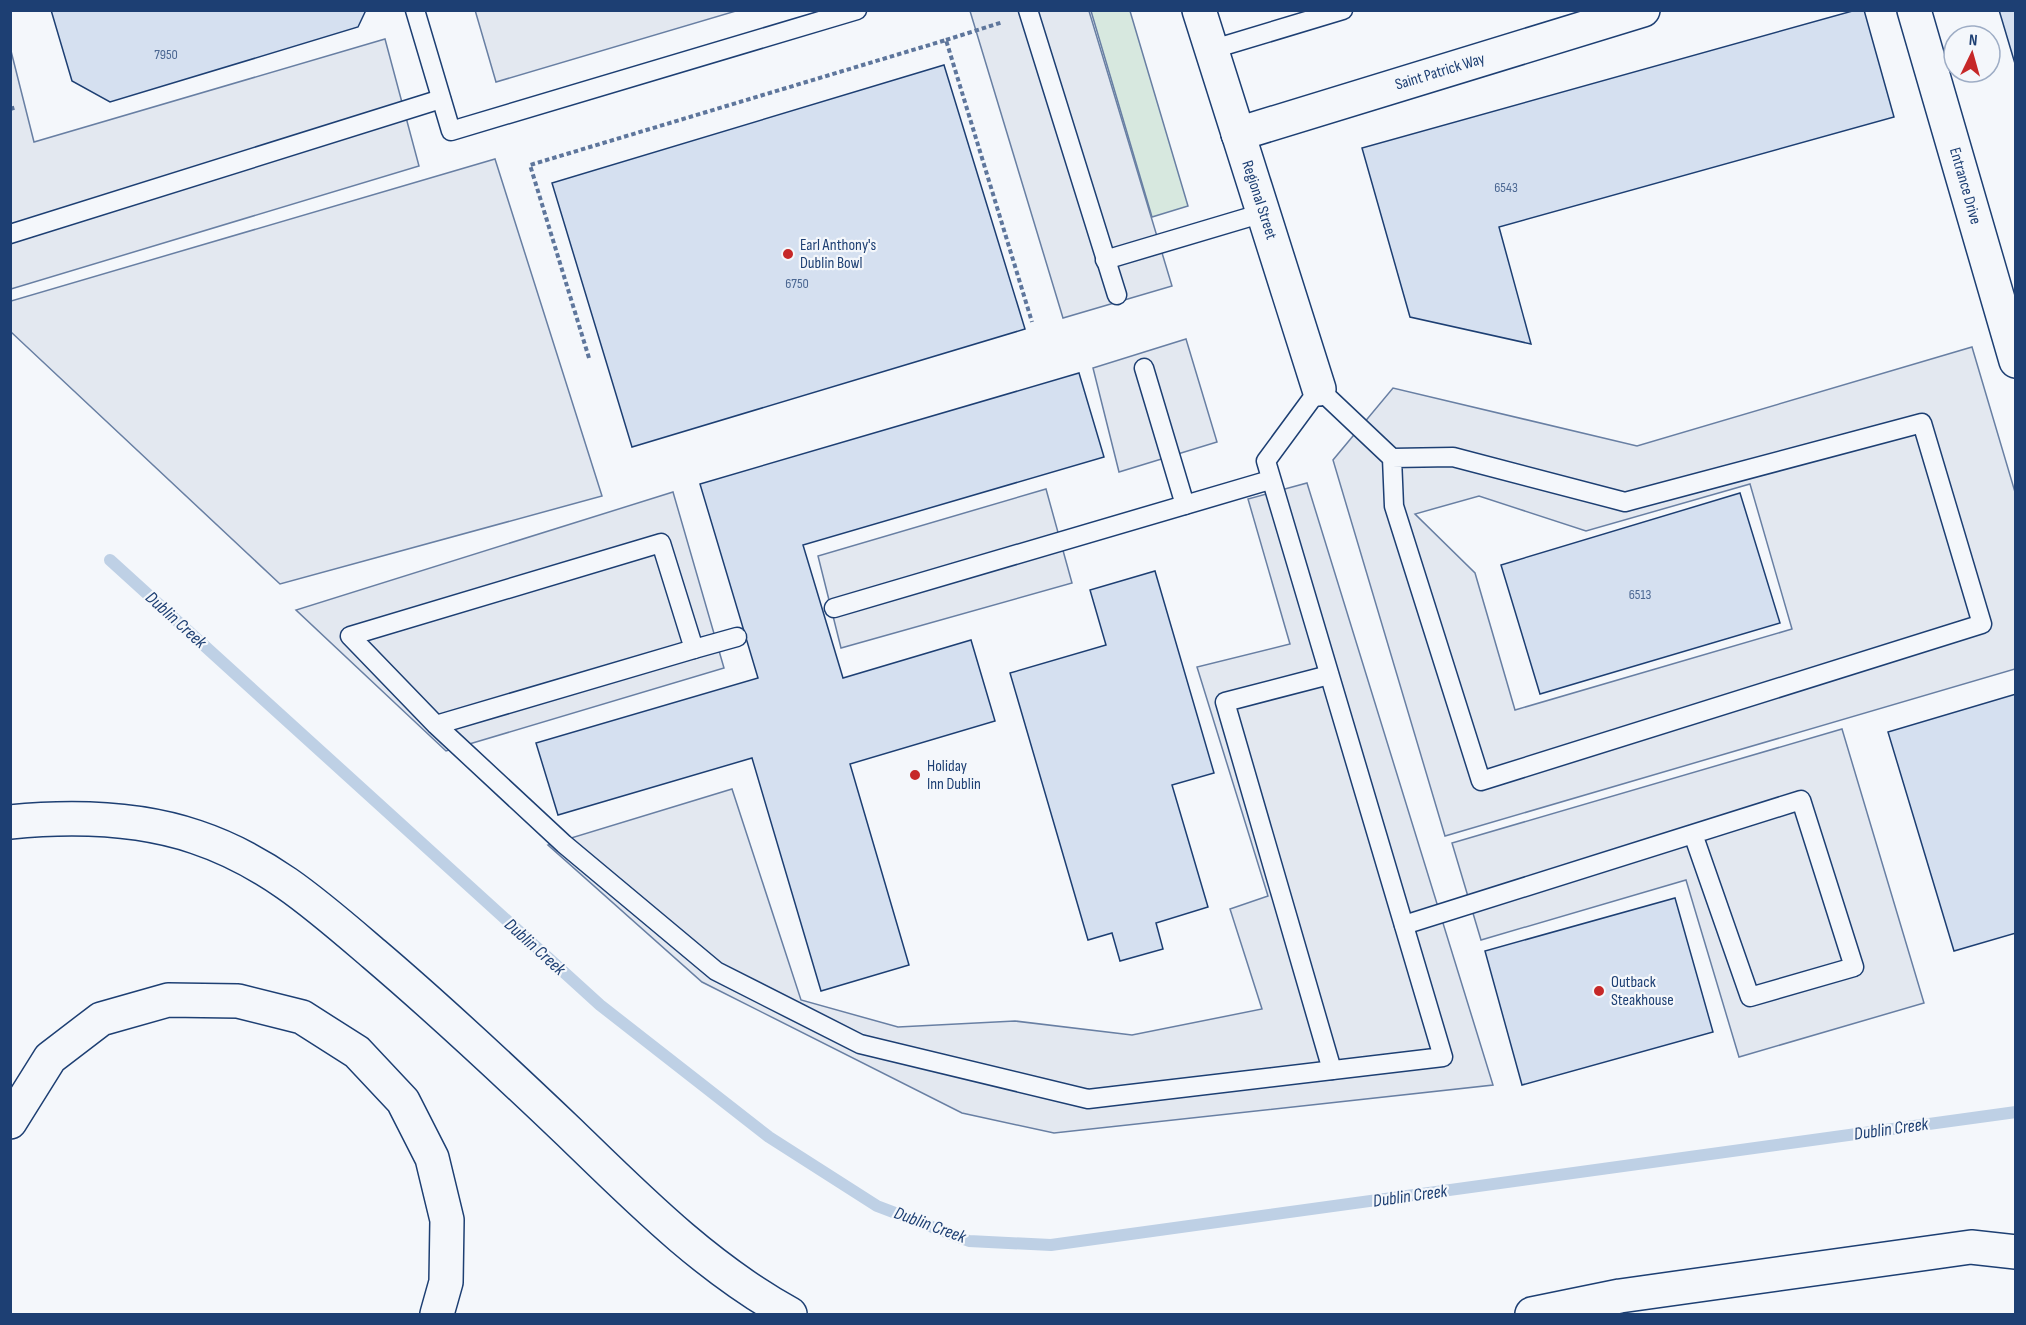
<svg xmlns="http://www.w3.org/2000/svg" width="2026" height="1325" viewBox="0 0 2026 1325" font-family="'Sofia Sans Condensed',sans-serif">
  <rect width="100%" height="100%" fill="#f4f7fb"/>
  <!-- green -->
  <path fill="#d7e8df" stroke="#687fa3" stroke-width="1.5" d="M1091,11H1130L1188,206L1152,217Z"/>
  <!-- parking -->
  <g fill="#e3e8f0" stroke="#687fa3" stroke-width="1.5" fill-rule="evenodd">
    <path d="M475,10H736V11L496,82Z"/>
    <path d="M970,11H1089L1172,286L1063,318Z"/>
    <path d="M385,39L419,166L11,289L10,47L34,142Z"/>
    <path d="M495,159L602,496L280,584L11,332V301Z"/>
    <path d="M1186,339L1217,442L1119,472L1093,368Z"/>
    <path d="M1972,347L2015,492V669L1445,836L1333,460L1393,388L1637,446ZM1750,484L1792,629L1515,710L1475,573L1415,514L1479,496L1586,531Z"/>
    <path d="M1307,483L1493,1085L1054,1133L962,1113L702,982L548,845L732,789L801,1000L898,1027L1015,1021L1132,1035L1262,1009L1230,909L1268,896L1197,667L1290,644L1248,499Z"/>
    <path d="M1046,489L1072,583L841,648L818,556Z"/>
    <path d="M673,492L724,668L446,751L296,610Z"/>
    <path d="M1842,729L1924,1003L1739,1057L1686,880L1481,940L1452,843Z"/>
  </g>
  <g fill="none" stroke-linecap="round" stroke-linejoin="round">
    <!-- stream -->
    <path stroke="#bed0e5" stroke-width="12" d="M110,560L600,1005L769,1137L877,1206L969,1241L1051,1245L2016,1112"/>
  </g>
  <!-- building -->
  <g fill="#d5e0f0" stroke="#1d3f73" stroke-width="1.5">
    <path d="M51,10H366L358,27L110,102L72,81Z"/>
    <path d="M1856,10H1864L1894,117L1499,227L1531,344L1410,317L1362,148Z"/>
    <path d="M1999,10H2016V67Z"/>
    <path d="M944,65L1025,329L632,447L552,183Z"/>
    <path d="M1079,373L1104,457L803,545L843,678L971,640L995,721L850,764L909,965L821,991L752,758L558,815L536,743L758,678L700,484Z"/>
    <path d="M1740,493L1780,623L1540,694L1501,565Z"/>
    <path d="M1155,571L1214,773L1172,785L1208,907L1156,923L1163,949L1120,961L1112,933L1088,940L1010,673L1106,645L1090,590Z"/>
    <path d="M2016,694V933L1954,951L1888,732Z"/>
    <path d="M1675,898L1713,1032L1522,1085L1485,951Z"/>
  </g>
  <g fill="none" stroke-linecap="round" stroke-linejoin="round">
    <defs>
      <g id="service">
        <path d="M415,10L451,131L857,10"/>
        <path d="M1028,10L1117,295"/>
        <path d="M1210,50L1343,10"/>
        <path d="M10,234L441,99"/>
        <path d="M1105,260L1263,213"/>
        <path d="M1144,368L1185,505"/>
        <path d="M834,608L1270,480"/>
        <path d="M694,649L737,637"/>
        <path d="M1329,675L1225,702L1332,1070"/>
        <path d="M436,725L694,649L661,543L350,636L436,725L564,844L716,971L860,1044L1088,1099L1443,1057L1266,461L1319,389L1392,458L1394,506L1481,781L1982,624L1922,423L1625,502L1453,457L1392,458"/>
        <path d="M1404,925L1801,800L1854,967L1750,997L1693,834"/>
      </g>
      <g id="minor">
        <path d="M1199,10L1319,389"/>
        <path d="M1914,10L2016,361"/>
        <path d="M1238,134L1643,10"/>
      </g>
      <g id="motorway">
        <path d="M10,822C71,816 137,817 196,837C268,861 318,906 374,954C441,1011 505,1071 569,1132C637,1198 706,1268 790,1314"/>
        <path d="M10,1122L50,1058L101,1019L168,1000L238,1001L302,1017L357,1052L403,1101L432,1158L447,1220L446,1282L437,1314"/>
        <path d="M1532,1314L1620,1296L1971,1247L2016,1252"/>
      </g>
    </defs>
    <!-- service casing -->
    <use href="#service" stroke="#1d3f73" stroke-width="21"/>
    <!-- minor casing -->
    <use href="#minor" stroke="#1d3f73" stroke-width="36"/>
    <!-- motorway casing -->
    <use href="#motorway" stroke="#1d3f73" stroke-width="36"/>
    <!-- path -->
    <g stroke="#5e769c" stroke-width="4" stroke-dasharray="4.5 3" stroke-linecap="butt">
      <path d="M946,40L1003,22"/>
      <path d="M10,109L17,107"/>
      <path d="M589,358L530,165L946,40L1032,322"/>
    </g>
    <!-- service -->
    <use href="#service" stroke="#f4f7fb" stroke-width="18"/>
    <!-- minor -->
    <use href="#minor" stroke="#f4f7fb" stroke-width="33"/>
    <!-- motorway -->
    <use href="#motorway" stroke="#f4f7fb" stroke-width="33"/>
  </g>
  <!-- markers -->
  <g fill="#c62828" stroke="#f4f7fb" stroke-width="2">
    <circle cx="788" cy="254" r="6"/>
    <circle cx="915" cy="775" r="6"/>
    <circle cx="1599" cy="991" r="6"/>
  </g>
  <g text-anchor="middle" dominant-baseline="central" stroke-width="4.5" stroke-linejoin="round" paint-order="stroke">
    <!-- number labels -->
    <g font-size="14" fill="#4b6792">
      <text x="166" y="54">7950</text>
      <text x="1506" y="187">6543</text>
      <text x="797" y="283">6750</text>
      <text x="1640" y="594">6513</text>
    </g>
    <!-- street labels -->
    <g font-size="16" fill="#1d3f73" stroke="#f4f7fb">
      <text transform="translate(1440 72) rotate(-17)">Saint Patrick Way</text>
      <text transform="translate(1965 186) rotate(74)">Entrance Drive</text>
      <text transform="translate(1259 200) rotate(72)">Regional Street</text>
    </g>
    <!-- poi labels -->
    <g font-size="16" fill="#1d3f73" stroke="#f4f7fb" text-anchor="start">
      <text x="800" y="245">Earl Anthony's<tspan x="800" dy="18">Dublin Bowl</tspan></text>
      <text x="927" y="766">Holiday<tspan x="927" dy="18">Inn Dublin</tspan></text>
      <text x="1611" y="982">Outback<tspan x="1611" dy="18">Steakhouse</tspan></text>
    </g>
    <!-- water labels -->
    <g font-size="18" font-style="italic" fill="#1d3f73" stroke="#f4f7fb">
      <text transform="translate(176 620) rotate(42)">Dublin Creek</text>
      <text transform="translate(535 947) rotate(42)">Dublin Creek</text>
      <text transform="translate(1891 1129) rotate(-8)">Dublin Creek</text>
      <text transform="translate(1410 1196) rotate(-8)">Dublin Creek</text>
      <text transform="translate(930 1225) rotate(20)">Dublin Creek</text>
    </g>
  </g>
  <!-- border -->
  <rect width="2026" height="1325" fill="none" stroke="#1d3f73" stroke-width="24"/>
  <!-- north arrow -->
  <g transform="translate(1972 54) rotate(5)"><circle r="28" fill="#f4f7fb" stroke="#9eadc5" stroke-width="1.5"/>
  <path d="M0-4.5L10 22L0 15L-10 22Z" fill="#c62828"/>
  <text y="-9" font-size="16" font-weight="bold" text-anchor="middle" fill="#1d3f73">N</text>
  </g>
</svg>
